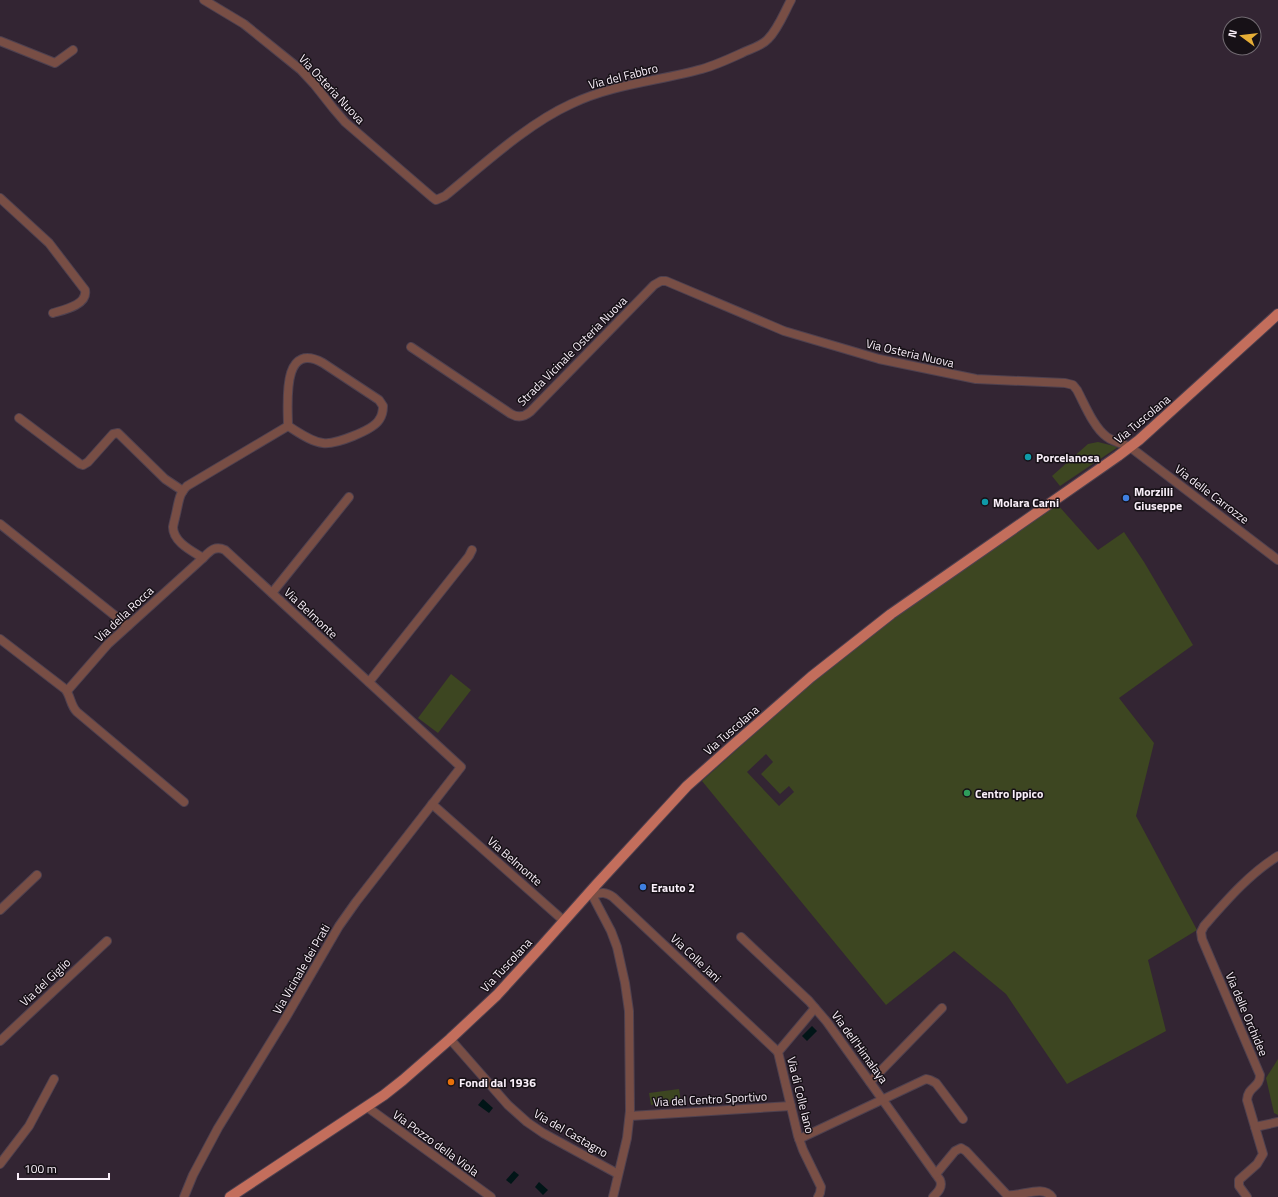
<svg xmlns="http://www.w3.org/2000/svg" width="1278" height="1197" viewBox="0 0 1278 1197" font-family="'Titillium Web',sans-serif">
  <rect width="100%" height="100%" fill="#332533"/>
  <!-- green -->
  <g fill="#3d4621" fill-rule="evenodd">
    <path d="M1098,442L1118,447L1060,486L1052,476L1088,444Z"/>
    <path d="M1057,504L1098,550L1124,532L1144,562L1193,645L1119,698L1154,743L1136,816L1197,930L1148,960L1166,1031L1067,1084L1006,994L954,951L886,1005L702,781L812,682L892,620ZM766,754L773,762L761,774L780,794L789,786L794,792L779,806L747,772Z"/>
    <path d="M451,674L471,690L438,733L418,718Z"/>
    <path d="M1278,1059V1115L1274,1113L1266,1078Z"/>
    <path d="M679,1089L681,1101L651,1105L649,1093Z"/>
  </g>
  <!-- water -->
  <g fill="#011517">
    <path d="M812,1026L817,1031L807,1041L802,1036Z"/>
    <path d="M483,1099L493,1108L489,1113L478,1105Z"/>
    <path d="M514,1171L519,1175L511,1184L506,1180Z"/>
    <path d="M539,1182L548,1190L543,1195L535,1187Z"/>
  </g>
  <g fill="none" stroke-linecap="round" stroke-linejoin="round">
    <defs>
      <g id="minor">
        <path d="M204,0L244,24L301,70L314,84L333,108L345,122L432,197L436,200L445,196C483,165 527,124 571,104C613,84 659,81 702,69C716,65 729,59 742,53C750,49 762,46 768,39C778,29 784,13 791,0"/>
        <path d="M0,41L55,63L73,50"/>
        <path d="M0,198L49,243L85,290C88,305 63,310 53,313"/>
        <path d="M411,347L511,414C518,418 524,417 530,412L654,285L661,281H666L784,331L879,359L976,379L1065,383L1073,385L1077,390C1085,405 1094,428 1107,437C1114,442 1123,444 1130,447L1278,560"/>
        <path d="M19,418L80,464L83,465L88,462L113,434L118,433L165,479L183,491"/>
        <path d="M0,524L128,626"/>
        <path d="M272,593L349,497"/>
        <path d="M0,639L65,689C71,696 70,705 77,712L184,802"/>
        <path d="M369,682L469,556L472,550"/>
        <path d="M67,691L108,644L203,558"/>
        <path d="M432,804L564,921"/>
        <path d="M590,891L611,931L617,947L625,983L629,1011L630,1111L627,1138L613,1197"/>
        <path d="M593,895C601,892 606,892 613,897L778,1052"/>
        <path d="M0,910L37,875"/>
        <path d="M741,937L809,1001L827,1022L940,1180C943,1187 938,1192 933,1197"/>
        <path d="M815,1008L778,1052L798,1136L803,1150L821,1187L820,1193L818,1197"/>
        <path d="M450,1039L508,1105L527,1122L543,1133L618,1174"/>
        <path d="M0,1041L107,941"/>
        <path d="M870,1082L942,1008"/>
        <path d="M367,1107L491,1197"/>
        <path d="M630,1116L791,1106"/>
        <path d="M1255,1127L1278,1122"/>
        <path d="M799,1139L926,1079L930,1080L936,1083L963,1119"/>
        <path d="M0,1164L29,1126L54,1079"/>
        <path d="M936,1174L955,1151L961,1148L966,1151L1007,1195C1021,1197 1043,1184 1052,1197"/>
        <path d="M184,1197L193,1175L218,1128L285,1019L339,926L356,902L461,767L225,550C215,545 210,551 203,558C192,551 173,542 173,527C174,521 176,515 177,509C179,500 180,492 187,486L288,426C298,432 311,442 323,443C335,445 373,430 379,420C382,416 383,411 383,406L379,400L323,363C281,340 288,404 288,426"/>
        <path d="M1247,1197L1239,1186V1180L1257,1164L1263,1154L1247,1100C1248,1086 1260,1088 1260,1075L1202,939L1201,932L1204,926C1226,901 1249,874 1278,856"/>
      </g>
      <path id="major" d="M230,1197L384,1095L403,1080L450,1039L497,995L539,949L596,885L687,786L732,746L811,677L891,614L1118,456L1139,440L1278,314"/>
    </defs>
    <!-- minor casing -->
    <use href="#minor" stroke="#4f414f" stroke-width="10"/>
    <!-- major casing -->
    <use href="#major" stroke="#4f414f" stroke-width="12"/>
    <!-- minor -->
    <use href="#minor" stroke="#784e45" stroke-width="8"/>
    <!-- major -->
    <use href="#major" stroke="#c36e5c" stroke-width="10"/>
  </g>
  <!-- markers -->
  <g fill="#0f9aa8" stroke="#171117" stroke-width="1.5">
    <circle cx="1028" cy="457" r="4"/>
    <circle cx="985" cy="502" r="4"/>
  </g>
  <g fill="#3f7fe0" stroke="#171117" stroke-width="1.5">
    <circle cx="1126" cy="498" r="4"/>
    <circle cx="643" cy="887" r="4"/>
  </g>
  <circle fill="#2e9e5b" stroke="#171117" stroke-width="1.5" cx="967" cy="793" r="4"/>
  <circle fill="#e8710a" stroke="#171117" stroke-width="1.5" cx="451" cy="1082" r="4"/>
  <g text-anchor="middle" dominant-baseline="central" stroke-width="3" stroke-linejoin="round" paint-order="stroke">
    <!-- street labels -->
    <g font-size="12" fill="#f9eff9" stroke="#171117">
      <text transform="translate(623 76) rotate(-14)">Via del Fabbro</text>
      <text transform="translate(332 89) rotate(47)">Via Osteria Nuova</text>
      <text transform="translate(572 351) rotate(-45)">Strada Vicinale Osteria Nuova</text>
      <text transform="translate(910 353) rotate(13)">Via Osteria Nuova</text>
      <text transform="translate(1142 419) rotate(-40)">Via Tuscolana</text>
      <text transform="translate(1212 494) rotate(37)">Via delle Carrozze</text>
      <text transform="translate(311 613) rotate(43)">Via Belmonte</text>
      <text transform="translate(124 614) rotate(-43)">Via della Rocca</text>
      <text transform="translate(731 730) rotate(-41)">Via Tuscolana</text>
      <text transform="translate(515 861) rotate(41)">Via Belmonte</text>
      <text transform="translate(696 958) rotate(43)">Via Colle Jani</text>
      <text transform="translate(506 965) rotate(-47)">Via Tuscolana</text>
      <text transform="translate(301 969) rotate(-60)">Via Vicinale dei Prati</text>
      <text transform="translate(45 982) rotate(-43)">Via del Giglio</text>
      <text transform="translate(1247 1014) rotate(67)">Via delle Orchidee</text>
      <text transform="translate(860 1047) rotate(54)">Via dell'Himalaya</text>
      <text transform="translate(801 1095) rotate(76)">Via di Colle Iano</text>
      <text transform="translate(710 1099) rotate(-3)">Via del Centro Sportivo</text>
      <text transform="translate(571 1133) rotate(30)">Via del Castagno</text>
      <text transform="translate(436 1143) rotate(36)">Via Pozzo della Viola</text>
    </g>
    <!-- poi labels -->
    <g font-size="12" font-weight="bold" fill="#f9eff9" stroke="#171117" text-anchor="start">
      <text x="1036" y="457">Porcelanosa</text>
      <text x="1134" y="491">Morzilli<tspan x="1134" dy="14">Giuseppe</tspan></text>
      <text x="993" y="502">Molara Carni</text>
      <text x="975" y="793">Centro Ippico</text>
      <text x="651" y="887">Erauto 2</text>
      <text x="459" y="1082">Fondi dal 1936</text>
    </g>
  </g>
  <!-- north arrow -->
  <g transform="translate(1242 36) rotate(285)"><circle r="19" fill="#171117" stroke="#716a71"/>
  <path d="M0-3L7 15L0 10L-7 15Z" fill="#e6ad36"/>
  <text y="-6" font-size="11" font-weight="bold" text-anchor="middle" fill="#f9eff9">N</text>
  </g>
  <!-- scale -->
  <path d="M18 1173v6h91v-6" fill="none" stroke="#f9eff9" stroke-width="2"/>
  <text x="24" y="1173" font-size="12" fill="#f9eff9" stroke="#171117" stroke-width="3" paint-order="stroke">100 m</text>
</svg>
